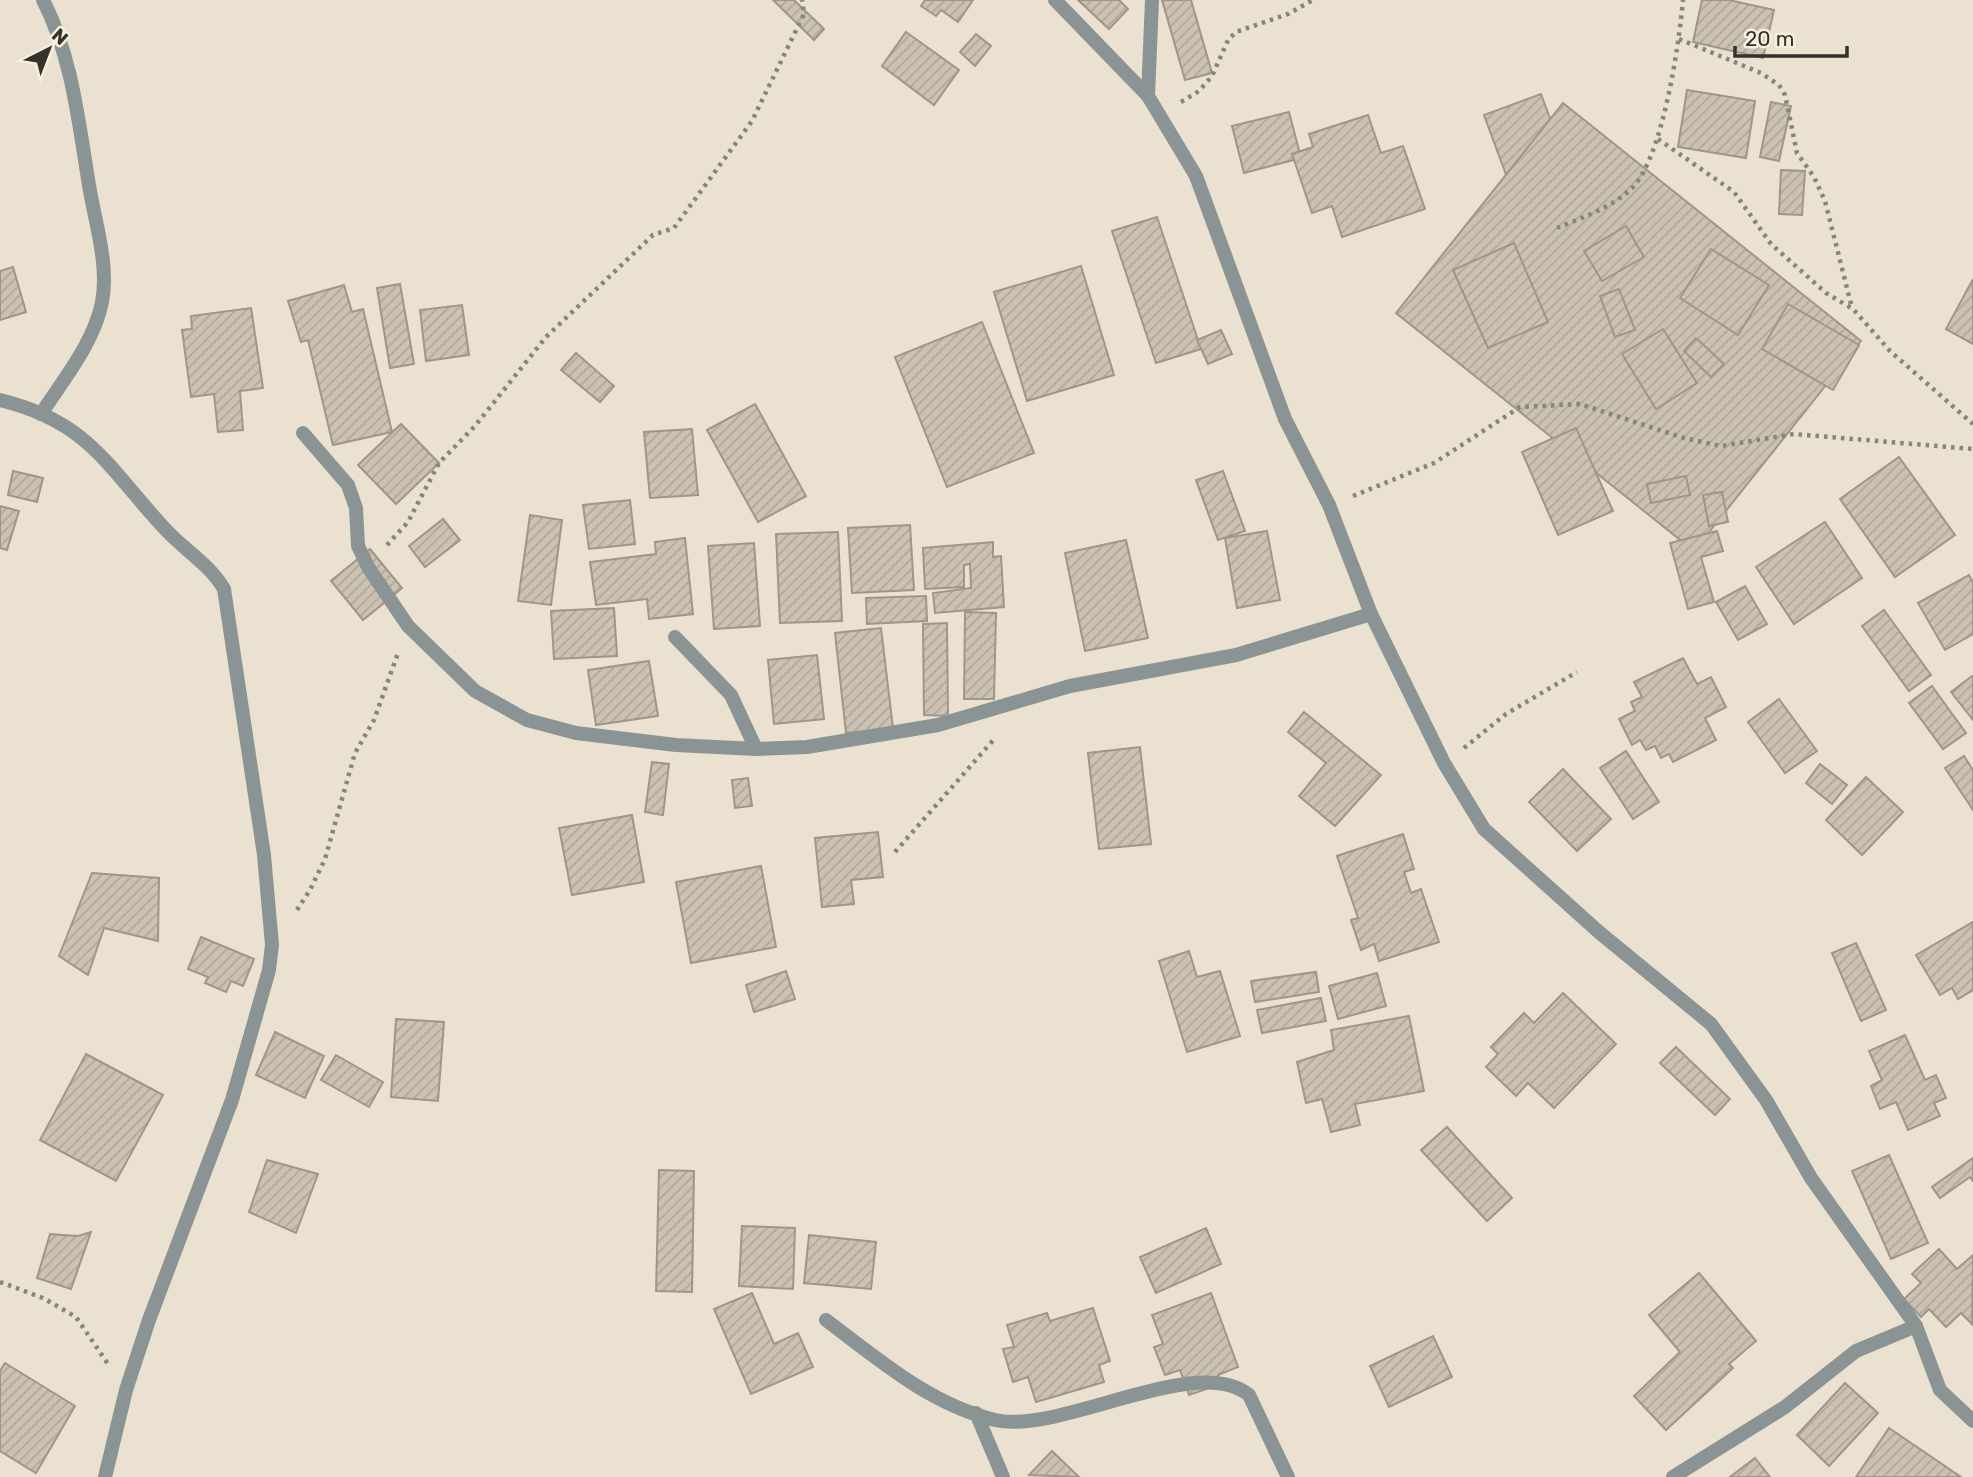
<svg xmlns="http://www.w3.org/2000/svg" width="1973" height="1477" viewBox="0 0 1973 1477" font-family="Rubik,sans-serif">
  <defs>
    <pattern id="building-hatch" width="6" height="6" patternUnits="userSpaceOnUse" patternTransform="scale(1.75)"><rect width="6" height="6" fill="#ccc2b3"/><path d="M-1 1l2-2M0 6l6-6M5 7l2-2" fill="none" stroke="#b0a79a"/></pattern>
  </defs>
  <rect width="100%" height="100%" fill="#ebe1d1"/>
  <!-- building -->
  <g fill="url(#building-hatch)" stroke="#9f9688" stroke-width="2">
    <path d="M773,0H794L824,29L814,40Z"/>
    <path d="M925,0H973L958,22L941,10L936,16L921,6Z"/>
    <path d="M1078,0H1119L1128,9L1109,29Z"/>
    <path d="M1162,0H1191L1212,73L1185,80Z"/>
    <path d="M1702,0H1729L1774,10L1763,58L1693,42Z"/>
    <path d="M906,32L959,70L934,105L882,66Z"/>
    <path d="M976,34L991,46L975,66L960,52Z"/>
    <path d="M1687,90L1755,101L1746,158L1678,147Z"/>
    <path d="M1541,94L1554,129L1567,124L1585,174L1515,199L1484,115Z"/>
    <path d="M1771,102L1791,106L1779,161L1760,157Z"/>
    <path d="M1563,103L1861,341L1694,551L1396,313Z"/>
    <path d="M1289,112L1301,158L1244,173L1232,126Z"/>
    <path d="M1368,115L1381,153L1403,146L1425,209L1342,237L1332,206L1312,213L1292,154L1313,147L1309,134Z"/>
    <path d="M1781,170L1805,171L1802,215L1779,214Z"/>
    <path d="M1157,217L1201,349L1156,363L1112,231Z"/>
    <path d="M1626,226L1644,257L1602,281L1584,251Z"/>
    <path d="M1514,243L1548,322L1488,348L1453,270Z"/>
    <path d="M1711,249L1769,285L1738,335L1680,298Z"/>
    <path d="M1081,266L1114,375L1027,401L994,292Z"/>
    <path d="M13,267L26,312L0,320V271Z"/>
    <path d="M1973,279V344L1946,329Z"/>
    <path d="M400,284L414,364L390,368L377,288Z"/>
    <path d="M344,285L352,312L363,309L392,432L333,445L308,340L301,342L288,301Z"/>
    <path d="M1619,289L1635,330L1615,337L1600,296Z"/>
    <path d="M1788,304L1859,345L1833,390L1762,349Z"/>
    <path d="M462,305L469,355L426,361L420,310Z"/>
    <path d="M251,308L263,388L240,391L243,430L218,432L214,394L191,397L182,330L192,329L191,316Z"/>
    <path d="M982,322L1034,453L947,487L895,357Z"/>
    <path d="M1663,329L1697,383L1656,409L1622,354Z"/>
    <path d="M1221,330L1232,354L1208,364L1197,340Z"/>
    <path d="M1696,338L1724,364L1711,377L1684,351Z"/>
    <path d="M576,353L614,386L600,402L561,370Z"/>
    <path d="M755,404L806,496L758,522L707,430Z"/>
    <path d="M401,424L439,463L396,504L358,465Z"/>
    <path d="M1576,428L1613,511L1558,535L1522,452Z"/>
    <path d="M692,429L698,495L650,498L644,432Z"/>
    <path d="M1899,457L1955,535L1895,577L1840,499Z"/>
    <path d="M13,471L43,478L37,502L8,495Z"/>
    <path d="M1223,471L1245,531L1218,540L1196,480Z"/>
    <path d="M1686,476L1690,495L1651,503L1647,484Z"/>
    <path d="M1722,492L1728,522L1709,526L1703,495Z"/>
    <path d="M630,500L635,544L589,549L583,505Z"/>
    <path d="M0,506L19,511L7,550L0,548Z"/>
    <path d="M530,515L562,520L551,605L518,601Z"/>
    <path d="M443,519L460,540L425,567L409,546Z"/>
    <path d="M1825,522L1862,578L1794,624L1756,567Z"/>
    <path d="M910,525L914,590L852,593L848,528Z"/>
    <path d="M1267,531L1280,600L1237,608L1225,538Z"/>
    <path d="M1717,531L1723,551L1701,557L1714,602L1688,609L1670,543Z"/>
    <path d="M838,532L842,621L780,623L776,534Z"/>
    <path d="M685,538L693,614L649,619L647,599L596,605L590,562L656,554L655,542Z"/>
    <path d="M1126,540L1148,638L1085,651L1065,553Z"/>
    <path d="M993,542V557L1001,556L1004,607L935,613L933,593L971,588L970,564L964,565V587L925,589L923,548Z"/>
    <path d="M754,543L760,626L714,629L708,546Z"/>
    <path d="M370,549L402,588L363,620L331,581Z"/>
    <path d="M1969,575L1973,582V634L1945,650L1918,603Z"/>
    <path d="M1745,586L1767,624L1738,640L1716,602Z"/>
    <path d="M926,596L927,621L867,624L866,598Z"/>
    <path d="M614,608L617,656L554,659L551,611Z"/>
    <path d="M1884,610L1931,675L1909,691L1862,626Z"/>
    <path d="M965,612L996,613L994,699H964Z"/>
    <path d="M947,623L948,716L924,715L923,624Z"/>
    <path d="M881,628L893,728L846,733L835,633Z"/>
    <path d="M817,655L824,719L774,724L768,660Z"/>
    <path d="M1683,658L1697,684L1711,677L1726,707L1705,718L1716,740L1673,762L1669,754L1661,758L1655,746L1646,750L1640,740L1632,745L1619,719L1635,711L1631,702L1642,697L1634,682Z"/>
    <path d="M649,661L658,716L596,725L588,670Z"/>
    <path d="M1972,676L1973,677V720L1951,692Z"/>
    <path d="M1932,686L1966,733L1943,749L1909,703Z"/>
    <path d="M1779,699L1817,751L1785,773L1748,722Z"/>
    <path d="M1304,712L1381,775L1335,826L1299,796L1326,763L1288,732Z"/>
    <path d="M1140,747L1151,844L1099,849L1088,753Z"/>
    <path d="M1626,751L1659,802L1633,819L1600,768Z"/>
    <path d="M1964,756L1973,770V810L1945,768Z"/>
    <path d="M652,762L669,764L663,815L645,812Z"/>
    <path d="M1820,764L1847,785L1832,804L1806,783Z"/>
    <path d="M1563,769L1611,819L1577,851L1529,802Z"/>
    <path d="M1866,777L1903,812L1862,855L1826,820Z"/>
    <path d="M748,778L752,806L735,808L732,780Z"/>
    <path d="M632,815L644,882L572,895L559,828Z"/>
    <path d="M878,832L883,877L851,880L854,904L822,907L815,838Z"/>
    <path d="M1403,834L1414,869L1404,872L1411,893L1421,889L1439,942L1379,961L1374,944L1361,950L1351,920L1358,918L1337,856Z"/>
    <path d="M761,866L776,947L691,963L676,882Z"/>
    <path d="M92,873L159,878L158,941L104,928L88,975L59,956Z"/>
    <path d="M1973,922V990L1958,999L1952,988L1940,995L1916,955Z"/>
    <path d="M201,937L254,959L243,986L231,981L226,992L205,983L208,977L188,969Z"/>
    <path d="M1856,943L1886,1010L1861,1021L1832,953Z"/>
    <path d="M1189,951L1197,977L1220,971L1240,1036L1187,1052L1159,961Z"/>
    <path d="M786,971L795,999L754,1012L746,985Z"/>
    <path d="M1316,972L1319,992L1255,1002L1251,981Z"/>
    <path d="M1377,973L1386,1006L1338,1019L1329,986Z"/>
    <path d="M1563,993L1616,1044L1554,1108L1528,1083L1516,1096L1486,1067L1498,1054L1491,1047L1524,1013L1534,1023Z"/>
    <path d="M1321,998L1326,1021L1262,1033L1257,1010Z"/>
    <path d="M1409,1016L1424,1091L1355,1104L1360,1125L1331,1132L1322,1099L1306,1103L1297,1062L1334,1050L1331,1030Z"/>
    <path d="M396,1019L444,1022L438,1101L391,1097Z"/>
    <path d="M275,1032L324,1056L305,1098L256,1075Z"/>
    <path d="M1905,1035L1925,1080L1936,1075L1946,1098L1934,1103L1940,1116L1908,1130L1896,1102L1880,1109L1871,1086L1882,1080L1869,1051Z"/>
    <path d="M1676,1047L1730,1099L1715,1115L1660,1063Z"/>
    <path d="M86,1054L163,1095L116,1181L40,1140Z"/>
    <path d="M336,1055L383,1082L369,1107L321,1080Z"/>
    <path d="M1447,1127L1512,1198L1487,1221L1421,1150Z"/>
    <path d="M1889,1155L1928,1243L1891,1259L1852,1171Z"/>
    <path d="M1973,1158V1181L1970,1177L1940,1198L1932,1187Z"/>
    <path d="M267,1160L318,1174L296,1233L249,1212Z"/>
    <path d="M659,1170L694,1171L692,1292L656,1291Z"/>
    <path d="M742,1226L795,1228L793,1289L739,1286Z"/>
    <path d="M1206,1228L1221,1264L1156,1293L1140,1257Z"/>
    <path d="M91,1232L71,1289L37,1278L50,1234L78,1236Z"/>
    <path d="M809,1235L876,1242L871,1289L804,1283Z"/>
    <path d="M1939,1249L1957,1269L1973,1255L1972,1324L1961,1313L1946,1327L1929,1309L1921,1317L1904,1299L1921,1283L1912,1274Z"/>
    <path d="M1699,1273L1756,1341L1729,1364L1733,1368L1666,1430L1634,1396L1680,1352L1649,1315Z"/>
    <path d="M752,1293L774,1344L798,1333L813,1367L751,1394L714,1309Z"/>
    <path d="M1211,1293L1238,1367L1218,1375L1221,1384L1189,1395L1180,1370L1165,1375L1154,1347L1163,1344L1152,1315Z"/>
    <path d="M1093,1308L1110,1361L1099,1365L1104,1382L1036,1402L1028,1377L1013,1382L1003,1349L1014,1347L1007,1325L1047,1313L1050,1321Z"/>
    <path d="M1433,1336L1452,1377L1389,1407L1370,1366Z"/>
    <path d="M5,1363L75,1406L36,1473L0,1451V1371Z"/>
    <path d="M1845,1383L1878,1413L1829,1466L1797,1435Z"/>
    <path d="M1889,1428L1961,1477H1856Z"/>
    <path d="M1052,1451L1079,1477L1029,1475Z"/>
    <path d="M1755,1458L1770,1477H1730Z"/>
  </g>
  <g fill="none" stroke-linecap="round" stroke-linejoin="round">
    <!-- path -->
    <g stroke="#8a8378" stroke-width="4.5" stroke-dasharray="3.5 5" stroke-linecap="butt">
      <path d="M1679,39L1761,73L1779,85L1785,95L1797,153L1814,177L1825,201L1852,308"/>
      <path d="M1181,102L1199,91L1212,76L1228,40L1236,32L1288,14L1313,0"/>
      <path d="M1658,139L1734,192L1771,244L1826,293L1853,309L1890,351L1973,424"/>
      <path d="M1557,228C1582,218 1613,207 1633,187C1663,155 1679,45 1683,0"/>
      <path d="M1353,496L1434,463L1520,407L1580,404L1684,438L1721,446L1794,434L1973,449"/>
      <path d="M387,545L408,522L439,463L475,426L546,337L653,235L674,228L752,121L804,14L802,0"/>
      <path d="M1464,748L1506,714L1577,672"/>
      <path d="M895,852L996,737"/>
      <path d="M297,910L310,890L325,859L355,753L374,720L398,653"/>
      <path d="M0,1282L43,1298L76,1317L108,1364"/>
    </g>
    <!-- street -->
    <g stroke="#8b9494" stroke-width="14">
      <path d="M1055,0L1148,96L1196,176L1285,419L1329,505L1371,614L1444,763L1484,829L1600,933L1711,1024L1766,1100L1811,1178L1916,1326L1940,1390L1973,1421"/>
      <path d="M1148,96L1152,0"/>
      <path d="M0,400C91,422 109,470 167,531C186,551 210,565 224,589L264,855L272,945L269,970L232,1100L149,1320L126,1390L105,1477"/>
      <path d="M41,414C63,380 94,343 102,302C109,267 96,225 90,191C79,127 73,58 43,0"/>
      <path d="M303,433L348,485L356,508L358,546L368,567L408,626L475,691L527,720L576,733L676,745L756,749L807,747L938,725L1070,686L1236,655L1371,614"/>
      <path d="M675,637L731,695L756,749"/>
      <path d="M826,1320C878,1359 929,1404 995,1420C1060,1435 1196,1352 1249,1395L1288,1477"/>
      <path d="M976,1413L1003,1477"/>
      <path d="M1673,1477L1785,1407L1856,1351L1916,1326"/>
    </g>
  </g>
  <!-- north arrow -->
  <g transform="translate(49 49) rotate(42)" stroke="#f8eede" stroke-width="5" paint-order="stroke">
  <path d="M0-5L12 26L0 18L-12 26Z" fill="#35312b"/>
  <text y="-10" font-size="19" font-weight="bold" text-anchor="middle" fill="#35312b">N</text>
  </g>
  <!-- scale -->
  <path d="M1735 46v10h112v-10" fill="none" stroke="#35312b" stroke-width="3.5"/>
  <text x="1745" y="46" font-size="21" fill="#35312b" stroke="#f8eede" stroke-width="5" paint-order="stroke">20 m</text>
</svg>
